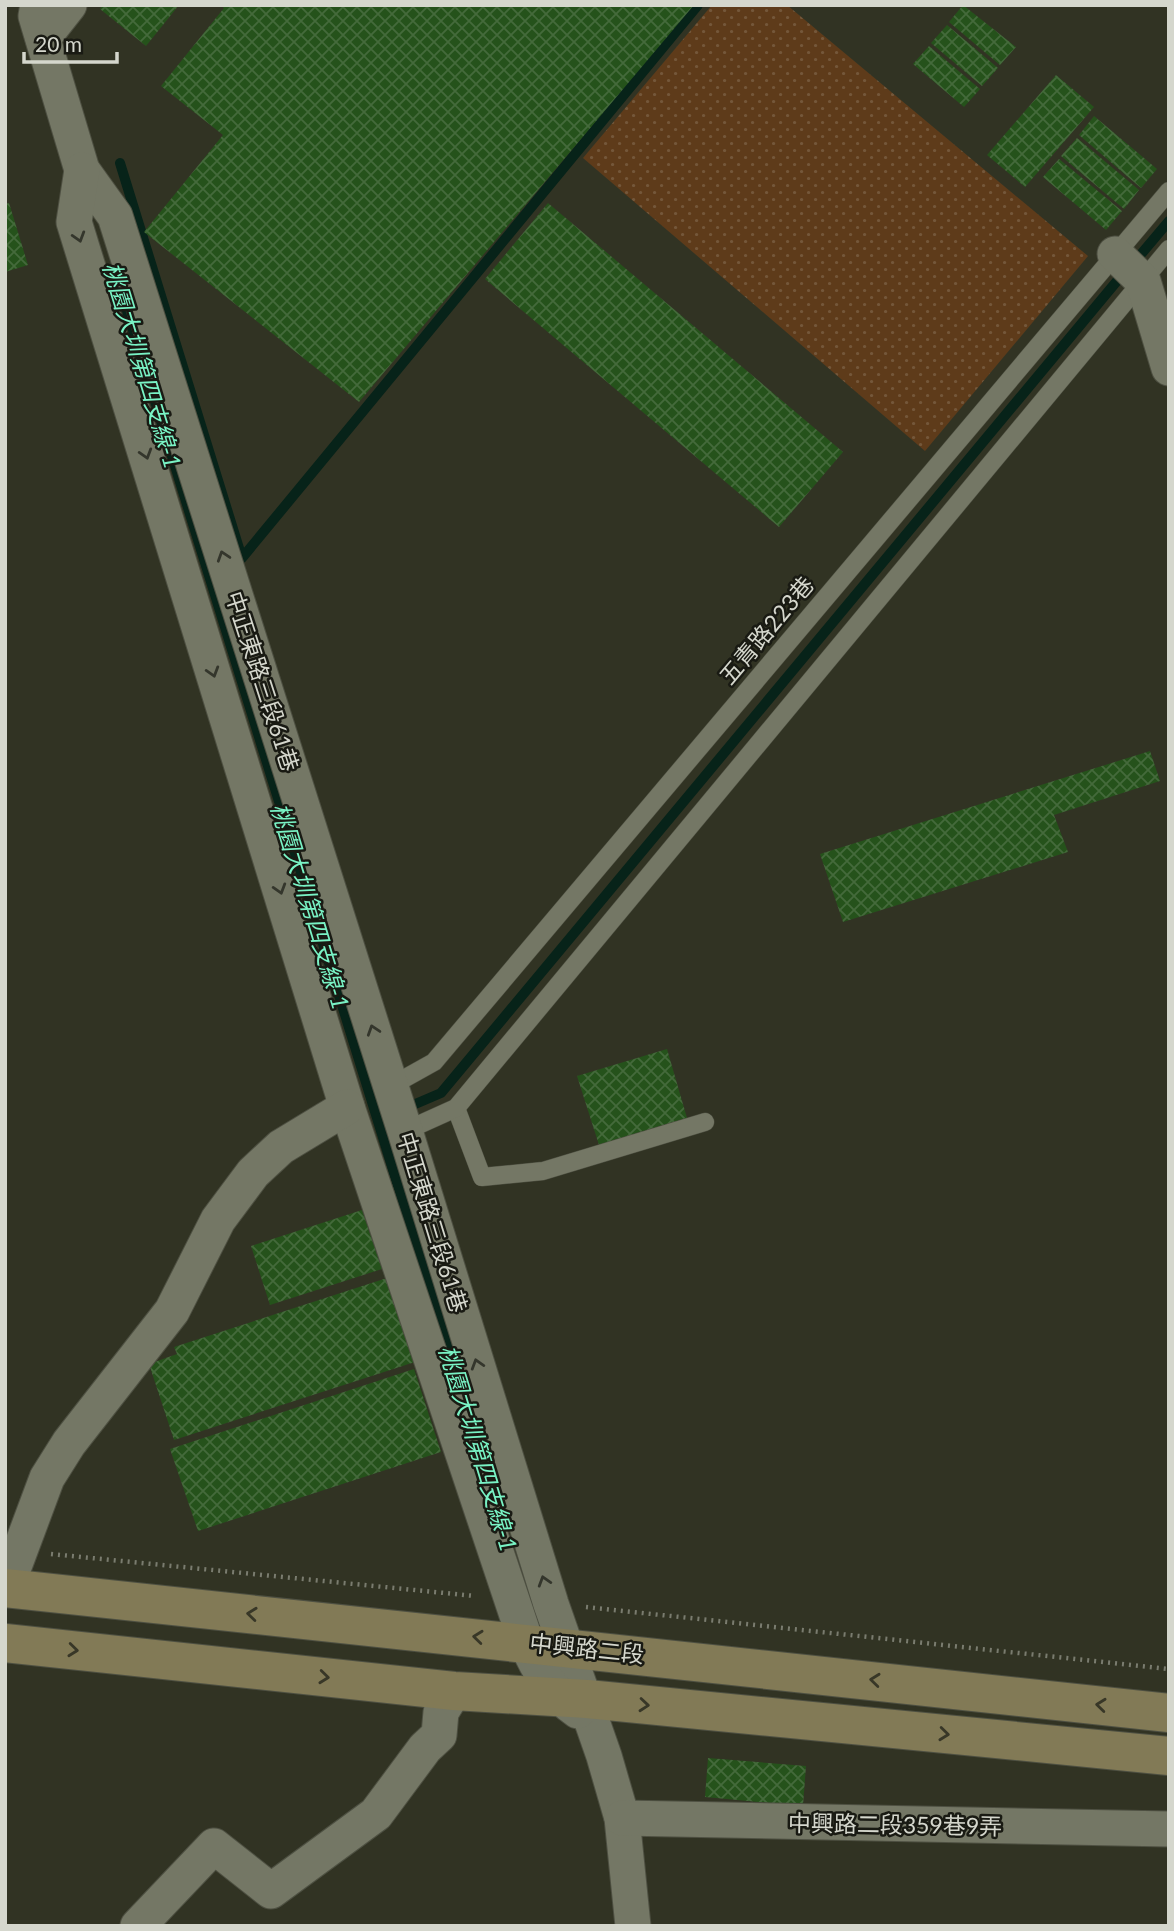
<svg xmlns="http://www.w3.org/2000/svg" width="1174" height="1931" viewBox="0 0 1174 1931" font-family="Lato,'Noto Sans TC',sans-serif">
  <defs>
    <pattern id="green-dots" width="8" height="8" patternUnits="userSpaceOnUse" patternTransform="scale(1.75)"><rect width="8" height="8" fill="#5e3b1a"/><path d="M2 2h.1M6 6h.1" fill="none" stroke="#74573a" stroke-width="1.8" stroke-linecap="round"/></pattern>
    <pattern id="building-cross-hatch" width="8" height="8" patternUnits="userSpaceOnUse" patternTransform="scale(1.75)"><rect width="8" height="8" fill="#25521b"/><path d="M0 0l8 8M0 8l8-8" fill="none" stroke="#446a3b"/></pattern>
  </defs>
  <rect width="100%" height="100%" fill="#313323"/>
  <!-- green -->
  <path fill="url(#green-dots)" d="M712,5H787L1088,256L925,451L583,158Z"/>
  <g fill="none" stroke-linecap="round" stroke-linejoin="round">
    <!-- stream -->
    <g stroke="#072319" stroke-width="10">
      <path d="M120,163L242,558L698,5"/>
      <path d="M1142,253L1169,221"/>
      <path d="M120,288L482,1457"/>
      <path d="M413,1105L441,1093L1122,275"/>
    </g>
  </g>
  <!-- building -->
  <g fill="url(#building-cross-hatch)">
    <path d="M103,5H179L146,46L100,9Z"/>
    <path d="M220,5H694L359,402L144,232L223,135L161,86L224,8Z"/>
    <path d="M963,5L1016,47L1000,65L949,22Z"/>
    <path d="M947,25L998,68L982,86L931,43Z"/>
    <path d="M929,46L980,89L964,107L913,64Z"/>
    <path d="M1056,75L1094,107L1025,187L987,155Z"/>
    <path d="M1094,116L1157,169L1141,188L1079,135Z"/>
    <path d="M1077,138L1139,190L1124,209L1061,156Z"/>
    <path d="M1059,159L1122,211L1106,230L1043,177Z"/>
    <path d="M9,203L28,265L5,272V204Z"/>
    <path d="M548,203L843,452L779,527L485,279Z"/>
    <path d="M1150,751L1160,781L1054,815L1068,852L843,922L820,854Z"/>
    <path d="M667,1049L687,1118L599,1145L577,1076Z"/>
    <path d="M362,1210L382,1269L270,1305L251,1246Z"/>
    <path d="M387,1278L415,1362L174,1440L149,1364L177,1354L174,1347Z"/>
    <path d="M414,1369L441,1452L198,1531L170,1449Z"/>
    <path d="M708,1758L806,1766L803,1806L705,1797Z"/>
  </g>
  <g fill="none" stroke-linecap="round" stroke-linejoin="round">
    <defs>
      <g id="lane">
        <path d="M391,1086L434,1062L1169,191"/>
        <path d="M456,1108L482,1177L543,1171L705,1122"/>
        <path d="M405,1131L456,1108L1169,249"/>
      </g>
      <g id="street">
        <path d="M38,5L36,16L82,170L115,216L405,1131L551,1604L604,1756L622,1818L633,1926"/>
        <path d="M43,38L69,5"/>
        <path d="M82,170L74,222L347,1107L526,1642C538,1670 552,1693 578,1711"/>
        <path d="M1115,254L1143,281L1169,368"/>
        <path d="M6,1588L47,1478L69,1443L172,1311L218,1220L253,1173L281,1147L347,1107"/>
        <path d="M622,1818L1169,1829"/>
        <path d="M138,1926L214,1846L271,1891L376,1814L425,1748L439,1735L441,1712L454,1691"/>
      </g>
      <g id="secondary">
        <path d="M5,1588L1169,1713"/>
        <path d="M5,1643L454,1691L587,1699L1169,1756"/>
      </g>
    </defs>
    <!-- lane casing -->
    <use href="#lane" stroke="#4e5042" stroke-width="19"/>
    <!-- street casing -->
    <use href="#street" stroke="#4e5042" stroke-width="37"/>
    <!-- secondary casing -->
    <use href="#secondary" stroke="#4e5042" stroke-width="40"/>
    <!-- path -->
    <g stroke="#7a7c6f" stroke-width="4.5" stroke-dasharray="2 5" stroke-linecap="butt">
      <path d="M51,1554L475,1596"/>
      <path d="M586,1607L1169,1669"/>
    </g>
    <!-- lane -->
    <use href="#lane" stroke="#747765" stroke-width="18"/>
    <!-- street -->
    <use href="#street" stroke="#747765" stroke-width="35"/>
    <!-- secondary -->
    <use href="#secondary" stroke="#827a56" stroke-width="38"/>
  </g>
  <!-- one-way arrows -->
  <defs><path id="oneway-chevron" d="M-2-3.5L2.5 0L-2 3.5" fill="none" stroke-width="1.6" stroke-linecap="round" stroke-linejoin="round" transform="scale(1.75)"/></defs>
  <g stroke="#34362c">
    <use href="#oneway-chevron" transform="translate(79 237) rotate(73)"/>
    <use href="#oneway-chevron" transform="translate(146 454) rotate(73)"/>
    <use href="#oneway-chevron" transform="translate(223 556) rotate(-108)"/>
    <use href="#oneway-chevron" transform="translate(213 672) rotate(73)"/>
    <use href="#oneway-chevron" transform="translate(280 889) rotate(73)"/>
    <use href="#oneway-chevron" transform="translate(373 1030) rotate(-108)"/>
    <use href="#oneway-chevron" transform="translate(477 1364) rotate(-107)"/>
    <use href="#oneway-chevron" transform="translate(544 1581) rotate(-107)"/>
  </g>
  <g stroke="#383727">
    <use href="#oneway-chevron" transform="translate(252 1614) rotate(-174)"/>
    <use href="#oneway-chevron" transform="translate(478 1637) rotate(-174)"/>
    <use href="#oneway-chevron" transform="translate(73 1650) rotate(6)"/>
    <use href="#oneway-chevron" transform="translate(324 1677) rotate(6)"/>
    <use href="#oneway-chevron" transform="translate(875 1680) rotate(-174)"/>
    <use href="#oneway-chevron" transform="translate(644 1705) rotate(5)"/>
    <use href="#oneway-chevron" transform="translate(1101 1705) rotate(-174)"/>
    <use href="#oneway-chevron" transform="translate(944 1734) rotate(6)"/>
  </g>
  <g text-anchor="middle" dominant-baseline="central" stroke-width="5" stroke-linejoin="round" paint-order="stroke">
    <!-- street labels -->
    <g font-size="23" fill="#d5d7cd" stroke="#191a13">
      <text transform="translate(766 630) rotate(-50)">五青路223巷</text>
      <text transform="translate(263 681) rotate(72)">中正東路三段61巷</text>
      <text transform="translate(433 1222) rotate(73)">中正東路三段61巷</text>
      <text transform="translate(587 1648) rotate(6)">中興路二段</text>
      <text transform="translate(895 1824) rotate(1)">中興路二段359巷9弄</text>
    </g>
    <!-- water labels -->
    <g font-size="24" font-style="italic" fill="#79f3c5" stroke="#191a13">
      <text transform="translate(143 365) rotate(73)">桃園大圳第四支線-1</text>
      <text transform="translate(311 906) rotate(73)">桃園大圳第四支線-1</text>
      <text transform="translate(479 1448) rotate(73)">桃園大圳第四支線-1</text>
    </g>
  </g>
  <!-- border -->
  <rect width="1174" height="1931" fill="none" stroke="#d5d7cd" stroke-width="14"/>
  <!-- scale -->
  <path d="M24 52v10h93v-10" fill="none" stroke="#d5d7cd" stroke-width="3.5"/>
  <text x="35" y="52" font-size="21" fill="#d5d7cd" stroke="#191a13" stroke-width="5" paint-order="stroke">20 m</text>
</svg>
